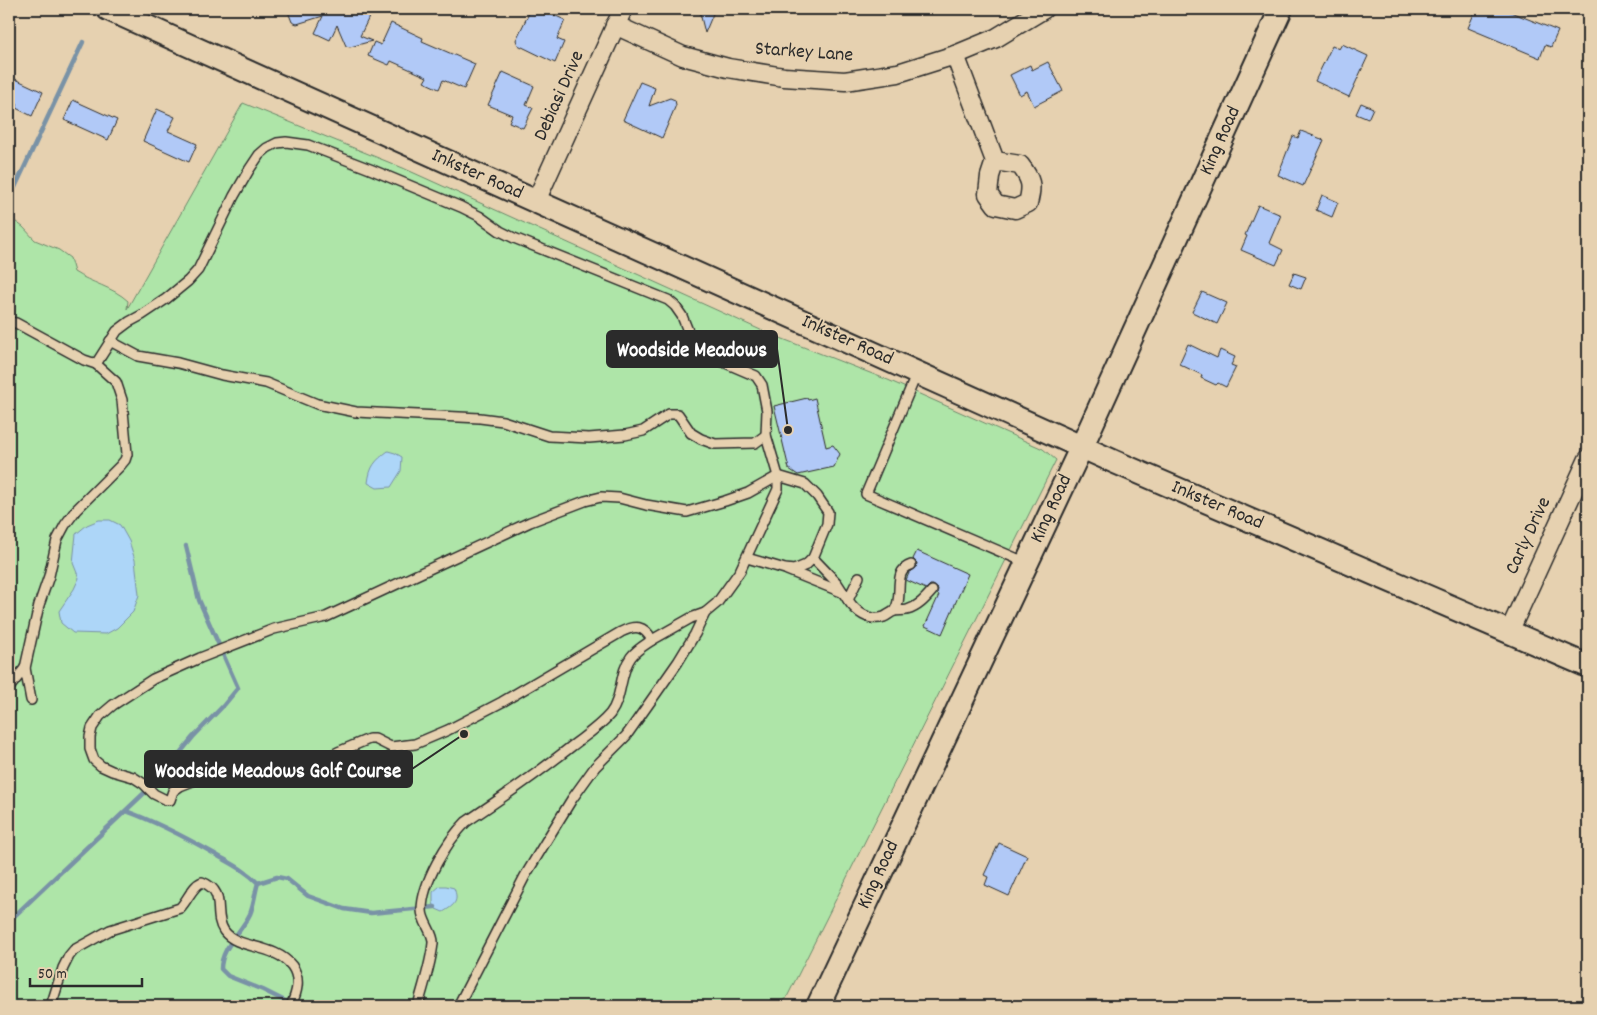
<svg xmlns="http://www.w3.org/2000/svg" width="1597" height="1015" viewBox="0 0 1597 1015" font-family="Dekko,sans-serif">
  <rect width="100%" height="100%" fill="#e6d1b0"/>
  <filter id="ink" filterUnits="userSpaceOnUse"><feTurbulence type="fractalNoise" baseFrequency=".02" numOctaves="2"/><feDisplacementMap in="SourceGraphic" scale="10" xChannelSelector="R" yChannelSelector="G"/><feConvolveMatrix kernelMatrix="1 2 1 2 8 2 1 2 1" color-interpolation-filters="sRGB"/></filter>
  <g filter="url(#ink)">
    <!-- green -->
    <path fill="#aee5a8" stroke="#6c886a" d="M243,103L403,168L765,332L888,380L1043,449L1056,460L786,999L770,1006H9V217L23,227L35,240L59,250L70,258L74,272C91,283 113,287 128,301L127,309Z"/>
    <!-- water -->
    <g fill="#add6f8" stroke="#7992a6">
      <path d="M388,451L395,453L402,457L401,471L391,487L377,488L368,483C370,466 375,461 388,451Z"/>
      <path d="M99,520H110L120,525L129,541L135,560L139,595L133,612L117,628L106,634L73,633L61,623L59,611L74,589L79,578L73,563L76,534L87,525Z"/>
      <path d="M440,886H446L454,888C459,901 455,905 443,912L436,909L433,903V892Z"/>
    </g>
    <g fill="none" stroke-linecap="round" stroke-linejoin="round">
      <!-- stream -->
      <g stroke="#7992a6" stroke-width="4.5">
        <path d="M9,200L83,42"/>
        <path d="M126,811C156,822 185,837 213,853C230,863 244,869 258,883C255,892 254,905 250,914C241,933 221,947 221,969L228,976L263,990L293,1005"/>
        <path d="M258,883L277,877L287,879L308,896L322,901L344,909L371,913L435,907"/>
        <path d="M9,921L158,780L193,737L224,705L238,688L199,600L186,546"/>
      </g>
    </g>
    <!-- building -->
    <g fill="#b1c9f7" stroke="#2b2b2b">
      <path d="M287,9H362L371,13L360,36L372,41L350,47L346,46L337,25L330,40L315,33L323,16L297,24L292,22Z"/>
      <path d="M531,9H540L565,20L557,39L564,42L555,63L518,45L516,40Z"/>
      <path d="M699,9H715L705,33Z"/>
      <path d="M1476,9H1503L1558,31L1551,47L1545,45L1540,58L1468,28Z"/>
      <path d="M391,23L423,38L422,41L475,64L464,89L443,80L439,89L424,82L427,77L391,61L389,65L368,56L374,42L381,45Z"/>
      <path d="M1342,44L1368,56L1349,97L1315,81L1332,46L1339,49Z"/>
      <path d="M1048,62L1063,91L1034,106L1027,91L1020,95L1010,75L1030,65L1032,70Z"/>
      <path d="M503,72L534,86L526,105L533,108L523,128L509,122L512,115L488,105Z"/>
      <path d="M9,76L43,92L32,116L16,108L18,104L9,100Z"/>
      <path d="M640,82L655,88L649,106L670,98L675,100L676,105L662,138L623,120Z"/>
      <path d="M73,100L117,120L108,140L64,120Z"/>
      <path d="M1361,103L1373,108L1368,119L1356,114Z"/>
      <path d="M157,109L175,117L168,131L197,144L189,162L143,141Z"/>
      <path d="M1301,131L1324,140L1303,186L1278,175L1293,136L1298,138Z"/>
      <path d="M1322,195L1338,202L1332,217L1316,210Z"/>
      <path d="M1258,205L1281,215L1269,243L1283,250L1276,265L1241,250L1247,236L1245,235Z"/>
      <path d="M1294,273L1306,277L1301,289L1289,284Z"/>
      <path d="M1202,292L1227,303L1217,324L1192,312Z"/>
      <path d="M1188,344L1217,358L1220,350L1235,357L1231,365L1236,367L1226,387L1218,383L1216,385L1201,378L1202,375L1179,364Z"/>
      <path d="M807,398L808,400L815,398L826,447L833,445L840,454L834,467L798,475L789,469L774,406Z"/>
      <path d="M917,551L968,574L942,634L925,626L939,595L937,594L938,589L933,585H930L926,589L906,580L909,573L916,568L917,563L913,559Z"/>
      <path d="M999,843L1027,856L1009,896L985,885L988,877L984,875Z"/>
    </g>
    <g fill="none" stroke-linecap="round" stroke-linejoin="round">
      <defs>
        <g id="service">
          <path d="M9,322L16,323L84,360L96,364L117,331L129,322L142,315L166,299L188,281L198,270L234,196L249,170L259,155L267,148L277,143L286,142L308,145L370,169L461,207L479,216L500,231L514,238L668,300L675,306L682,316L694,346L714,358L756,376L762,385L767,411L766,435L778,476V489L740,571L717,603L705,613L695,634L678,662L650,702L626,736L595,767L572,799L548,838L525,876L458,1006"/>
          <path d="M110,341L138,356L178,363L222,375L266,383L317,404L356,412L480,418L503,421L549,436L589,438L625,435L643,431L669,414H678L691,433L701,439L715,444L755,443L766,435"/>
          <path d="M917,373L866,494L1027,563"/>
          <path d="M813,558L837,583L848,600L859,577"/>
          <path d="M787,570L844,593"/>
          <path d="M848,600C856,612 869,622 884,617C888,615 891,612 895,611C899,610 903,611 907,610C918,607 925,599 932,591"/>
          <path d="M894,611C905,598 891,571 911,565"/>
          <path d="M652,640L691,618L705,613"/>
          <path d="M25,668L31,700"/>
          <path d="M9,688L25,668L39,605L49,576L57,540L65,525L76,510L120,466L125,460L127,454L122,400L116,382L96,364"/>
          <path d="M51,1006L63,968L69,956L74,950L110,930L180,908C188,900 192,886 202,882C228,892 212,914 224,931C238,950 274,943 292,966C301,979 297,992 291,1006"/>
          <path d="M418,1006C423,986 431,964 433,943C434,933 422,922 422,910C422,883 447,841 466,822C502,798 538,773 572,746C585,736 599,727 610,714C623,697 619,673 631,657C637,649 645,645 652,640C644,625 635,625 621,632L502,702L448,730L415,744L391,747L375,739H369L338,752L295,774L280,780L257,778L228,772H215L180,786L173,791L170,800H166L154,794L144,784L133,777L112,771L101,766L94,760L90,749V737L92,728L100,716L113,705L153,679L200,658L274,629L326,617L530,522L585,501L601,497L619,498L646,505L687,512L725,501L748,493L778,476L805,484L817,496L828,512L827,524L813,558L806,565L794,570L785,569L747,558"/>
        </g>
        <g id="minor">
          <path d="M615,25L683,56L728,68L784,77L845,81L898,73L955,55L996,38L1044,9"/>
          <path d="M955,55L995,161L990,176L988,194L996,205L1015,209L1028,203C1033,185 1031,179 1020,165L995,161"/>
          <path d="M536,201L623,9"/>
          <path d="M1509,632L1588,459"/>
        </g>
        <g id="tertiary">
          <path d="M108,9L1115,462L1588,666"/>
          <path d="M818,1006L1082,446L1281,9"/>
        </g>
      </defs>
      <!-- service casing -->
      <use href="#service" stroke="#2b2b2b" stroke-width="12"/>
      <!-- minor casing -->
      <use href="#minor" stroke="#2b2b2b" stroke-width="21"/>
      <!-- tertiary casing -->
      <use href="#tertiary" stroke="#2b2b2b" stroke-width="26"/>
      <!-- service -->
      <use href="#service" stroke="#e6d1b0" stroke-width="9"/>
      <!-- minor -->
      <use href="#minor" stroke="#e6d1b0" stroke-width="18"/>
      <!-- tertiary -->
      <use href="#tertiary" stroke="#e6d1b0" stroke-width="22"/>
    </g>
  </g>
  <g text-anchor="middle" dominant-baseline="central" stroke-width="4" stroke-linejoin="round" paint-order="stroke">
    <!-- street labels -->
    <g font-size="20" fill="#2b2b2b" stroke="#e6d1b0">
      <text transform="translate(804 53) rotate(4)">Starkey Lane</text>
      <text transform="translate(560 96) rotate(-66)">Debiasi Drive</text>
      <text transform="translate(1221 141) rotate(-66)">King Road</text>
      <text transform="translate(477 175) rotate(24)">Inkster Road</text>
      <text transform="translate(847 341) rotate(24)">Inkster Road</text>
      <text transform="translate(1217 506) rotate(23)">Inkster Road</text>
      <text transform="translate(1052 509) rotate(-65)">King Road</text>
      <text transform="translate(1529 536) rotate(-65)">Carly Drive</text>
      <text transform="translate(879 875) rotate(-65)">King Road</text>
    </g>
  </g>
  <!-- callouts -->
  <path fill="none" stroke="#2b2b2b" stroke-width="2" d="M788 430L777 349M464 734L412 769"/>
  <g fill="#2b2b2b" stroke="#e6d1b0" stroke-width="2">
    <circle cx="788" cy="430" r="5"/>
    <circle cx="464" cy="734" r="5"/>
  </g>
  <g fill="#2b2b2b" stroke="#2b2b2b" stroke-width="2">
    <rect x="607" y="331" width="170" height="36" rx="5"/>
    <rect x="145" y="751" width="267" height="36" rx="5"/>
  </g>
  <g font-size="21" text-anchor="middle" font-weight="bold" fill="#fff">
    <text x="692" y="356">Woodside Meadows</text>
    <text x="278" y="777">Woodside Meadows Golf Course</text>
  </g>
  <!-- margin -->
  <rect width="1597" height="1015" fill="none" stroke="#e6d1b0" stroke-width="30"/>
  <rect x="15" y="15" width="1567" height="985" fill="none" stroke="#2b2b2b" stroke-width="2" filter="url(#ink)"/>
  <!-- scale -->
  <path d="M30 978v8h112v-8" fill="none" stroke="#2b2b2b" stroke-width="2.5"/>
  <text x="38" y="978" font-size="15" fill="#2b2b2b" stroke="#e6d1b0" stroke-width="4" paint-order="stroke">50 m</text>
</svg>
